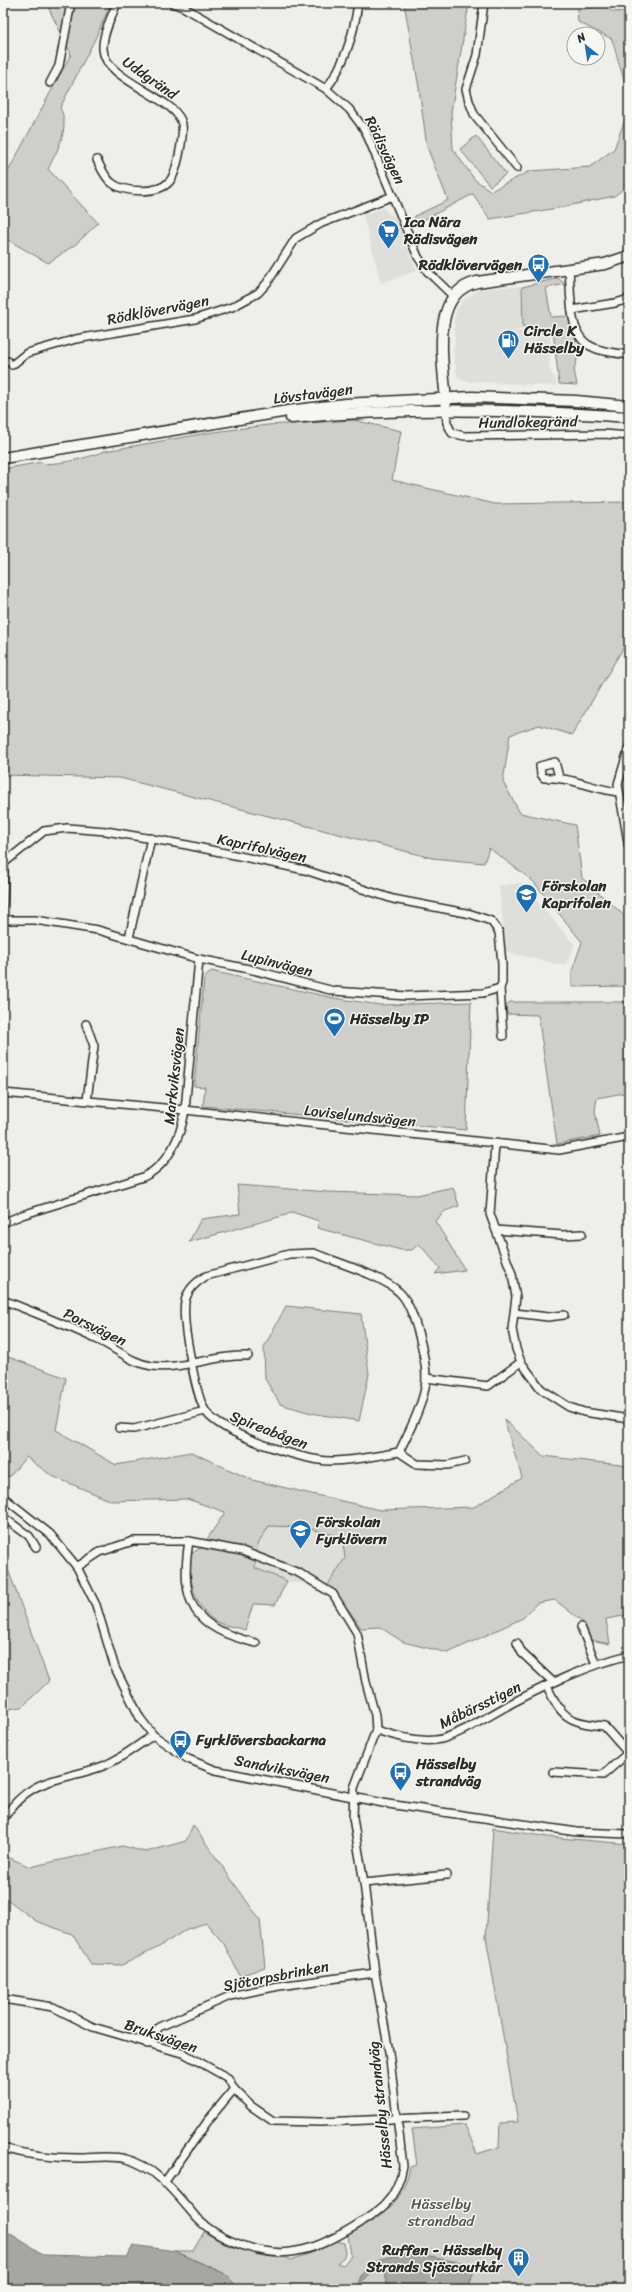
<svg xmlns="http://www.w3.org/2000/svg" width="632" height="2292" viewBox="0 0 632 2292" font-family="Sriracha,sans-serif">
  <rect width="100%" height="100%" fill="#eeeeea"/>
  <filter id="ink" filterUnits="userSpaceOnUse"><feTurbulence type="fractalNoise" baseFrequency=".025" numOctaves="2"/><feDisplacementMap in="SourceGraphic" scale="8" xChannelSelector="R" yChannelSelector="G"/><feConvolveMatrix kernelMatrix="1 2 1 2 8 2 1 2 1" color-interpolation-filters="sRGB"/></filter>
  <g filter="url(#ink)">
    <!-- built -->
    <g fill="#dededb">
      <path d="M383,208L396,219L417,271L381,283L363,215Z"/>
      <path d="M521,286L523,329L512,332L551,331L549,368L556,381V386L463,381L457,376L453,349L455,344L454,318L457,309L463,300L480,289Z"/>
      <path d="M521,883L575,945L565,966L506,952L499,886Z"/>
      <path d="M269,1526L303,1527L342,1537L345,1558L326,1588L287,1581L255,1568L258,1544Z"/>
    </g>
    <!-- green -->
    <g fill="#cececa" stroke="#7c7c7a">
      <path d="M46,3H111L97,35L60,108C71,127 57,151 48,169L98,223L76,244L48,263L3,237V181L71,54Z"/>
      <path d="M404,3H469L451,112L453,149L475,180L491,191L530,171L590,167L614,149L629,109V185L614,196L558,208L490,219L473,194L414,225L415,216L448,200L427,147L419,88Z"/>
      <path d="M604,6L613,12L629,11V98L612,39L578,22L577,10Z"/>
      <path d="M476,136L506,174L490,186L460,149Z"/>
      <path d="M558,278L565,284L546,288L551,317L569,316L572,330L577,340L574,342L580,348L574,370L577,385L559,384L553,330L523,327L522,287Z"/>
      <path d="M354,420L401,431L392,480L495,504L629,502V638L572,735L539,725L510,735L503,782L520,813L575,825L582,878L629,920V986L572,987V971L582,942L533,881L489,848L484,863L432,858L120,778L3,775V469L42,462L44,464C66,463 84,459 105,451L207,433L267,425Z"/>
      <path d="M211,971L334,998L380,1005L471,1002L466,1130L203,1106L205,1087L194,1086L204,979Z"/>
      <path d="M510,1002H629V1092L597,1098L595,1111L600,1136L557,1144L538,1015L507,1014L506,1005Z"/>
      <path d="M237,1185L328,1192L417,1195L453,1187L459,1206L445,1211L435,1221L465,1270L435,1274L440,1268L419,1244L412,1250H401L317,1228L319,1221L292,1212L286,1215L189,1242L201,1219L240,1214Z"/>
      <path d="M286,1306L361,1314L369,1374L359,1421L311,1413L280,1404L265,1379L264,1347Z"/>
      <path d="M3,1355L66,1378L56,1430L116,1465L191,1452L252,1480L380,1510L474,1507L522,1478L504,1419L543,1456L629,1466V1615L606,1619L610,1644L591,1640L583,1622L555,1600L537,1603L523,1618L448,1653L403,1642L380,1627L361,1628L348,1609L326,1588L345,1558L342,1537L303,1527L269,1526L258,1544L255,1568L287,1581L275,1605L253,1604L245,1630C237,1627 223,1626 215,1621C194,1607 189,1578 189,1555L202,1547L225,1512L187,1499L112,1501L52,1476L26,1457L9,1477L3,1473Z"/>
      <path d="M3,1563L6,1564L49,1681L22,1707L3,1710Z"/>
      <path d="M193,1825L260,1920L265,1967L240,1976L224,1944L206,1923L187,1929L159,1947L122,1965L91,1964L72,1934L36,1921L3,1896V1855L30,1867L122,1846L146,1852L186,1841Z"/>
      <path d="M493,1828L548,1837L629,1844V2277L625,2289H468L476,2264L373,2263L361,2276L357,2286L331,2289H240L225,2274L175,2251H193L204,2232C218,2240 231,2248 246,2251C261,2255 278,2252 291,2260L314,2252L336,2241L344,2243L346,2252L343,2258L337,2263L343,2265L351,2256L348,2235C381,2217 402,2206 410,2167L417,2165L412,2129L465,2125L477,2154L499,2147L500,2123L518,2122L486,1937Z"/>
      <path d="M379,2266L386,2270V2289H357L363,2281Z"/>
    </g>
    <!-- water -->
    <g fill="#a6a6a3" stroke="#757573">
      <path d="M3,2229L44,2255L126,2257L133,2245L175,2251L225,2274L240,2289H3Z"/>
      <path d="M412,2254L476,2265L468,2289H386V2270L379,2266L363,2281L357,2289H331L357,2286C369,2257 384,2257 412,2254Z"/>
    </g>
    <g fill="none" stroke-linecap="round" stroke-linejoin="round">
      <defs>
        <g id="street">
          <path d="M172,3L183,7L326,89L349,109L365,130L418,257L428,272L453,296"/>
          <path d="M484,3L477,55L466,89L469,101L474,114L517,168"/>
          <path d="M50,83L59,66L71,3"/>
          <path d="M326,89C345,64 354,34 358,3"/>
          <path d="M97,160C101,168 105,178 112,183C124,193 158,194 169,182C177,174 184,135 182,124C177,97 104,81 103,49C102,35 112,16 117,3"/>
          <path d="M569,269C571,289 568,332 587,344C599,352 616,353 629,355"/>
          <path d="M572,310L615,303L629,299"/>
          <path d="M3,363L8,361"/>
          <path d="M12,365L27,353L76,339L195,319L232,307L258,293L267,283L296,238L322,223L393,196"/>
          <path d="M446,411L447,423L452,433L464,436L604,434L629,436"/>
          <path d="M629,747L618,784L629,848"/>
          <path d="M559,777L555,762L540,766L541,774L544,778C569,776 592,789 618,792"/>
          <path d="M3,904L4,863L44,831L67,828L106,831L187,845L305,870L393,899L471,914L491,921L499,932L502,964V983L500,988L503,1036"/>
          <path d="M3,920H35L98,930L199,959L249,969L334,991L407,996L483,993L500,988"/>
          <path d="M129,938L151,838"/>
          <path d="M86,1024L94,1046L87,1100"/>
          <path d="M3,1093L185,1110L559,1150L629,1137"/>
          <path d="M495,1144L490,1214L512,1274L516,1297L512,1329L516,1349L521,1362L541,1389L569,1407L584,1412L629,1419"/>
          <path d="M3,1223L22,1215L143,1177C169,1165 181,1136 185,1110L199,959"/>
          <path d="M496,1230L563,1235L582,1234"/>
          <path d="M314,1253C338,1263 381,1275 399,1292C414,1305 426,1358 426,1378C426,1399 409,1432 399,1452C377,1456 353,1461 330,1461C303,1461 222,1434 206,1412C196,1398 189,1350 186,1332C183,1305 181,1291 206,1276L289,1254Z"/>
          <path d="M3,1300C35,1313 67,1325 98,1340C118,1349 130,1363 152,1366C184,1370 216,1354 248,1356"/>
          <path d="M515,1313L548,1317L564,1315"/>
          <path d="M426,1378L488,1386L521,1362"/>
          <path d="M119,1428L134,1429L205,1411"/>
          <path d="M399,1452L417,1464L448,1465L465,1461"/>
          <path d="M3,1497L50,1534L77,1567L96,1605L115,1668L140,1718L153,1735L188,1759L215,1770L388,1804L577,1832L629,1834"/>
          <path d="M3,1517L29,1536L36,1547"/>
          <path d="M189,1541C179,1604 194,1628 256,1643"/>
          <path d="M581,1627L596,1664"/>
          <path d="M517,1643L522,1653L553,1682"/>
          <path d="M547,1686C562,1718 568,1722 604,1726L628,1753L603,1775L553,1772"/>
          <path d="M376,1730C395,1736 416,1742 436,1740C455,1738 497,1711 516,1701C553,1682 589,1665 629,1655"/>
          <path d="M3,1819C31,1775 60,1782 103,1766C121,1759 137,1746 153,1735"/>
          <path d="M364,1883L447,1875"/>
          <path d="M3,1999L53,2007L93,2027L185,2054L228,2078L234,2089L251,2106L273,2121L321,2122L463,2116"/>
          <path d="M147,2044L159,2027L230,1996L279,1986L375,1973"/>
          <path d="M3,2148C27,2155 52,2158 78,2158C92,2158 112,2155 126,2159C155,2166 176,2194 195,2216C216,2240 265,2258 297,2251C316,2248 333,2239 350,2229C379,2212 397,2201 403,2166L389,2052L375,1973L364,1883L353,1818L354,1788L376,1730L375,1715L366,1682L357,1633L333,1594L299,1573L242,1551L189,1541H133L100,1552L77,1567"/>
          <path d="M164,2183L210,2118L234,2089"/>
        </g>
        <g id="secondary">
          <path d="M446,403C444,366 428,293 477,282L605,264L629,256"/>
          <path d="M291,418C403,407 517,409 629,417"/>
          <path d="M3,458L288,411L345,404L472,397L576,401L629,406"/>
        </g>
      </defs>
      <!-- street casing -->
      <use href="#street" stroke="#2b2b2b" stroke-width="10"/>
      <!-- secondary casing -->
      <use href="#secondary" stroke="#2b2b2b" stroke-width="13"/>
      <!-- street -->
      <use href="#street" stroke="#f6f6f2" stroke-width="7"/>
      <!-- secondary -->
      <use href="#secondary" stroke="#f6f6f2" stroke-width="10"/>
    </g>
  </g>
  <!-- icons -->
  <defs>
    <symbol id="supermarket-pin" viewBox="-11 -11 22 30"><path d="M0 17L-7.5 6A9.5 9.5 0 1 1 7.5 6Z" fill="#1f6fb2" stroke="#f6f6f2"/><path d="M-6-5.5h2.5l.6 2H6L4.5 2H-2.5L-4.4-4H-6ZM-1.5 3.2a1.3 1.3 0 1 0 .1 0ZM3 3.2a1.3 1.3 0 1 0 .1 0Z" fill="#fff"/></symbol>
    <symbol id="bus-pin" viewBox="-11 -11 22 30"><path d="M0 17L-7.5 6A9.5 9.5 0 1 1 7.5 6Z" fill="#1f6fb2" stroke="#f6f6f2"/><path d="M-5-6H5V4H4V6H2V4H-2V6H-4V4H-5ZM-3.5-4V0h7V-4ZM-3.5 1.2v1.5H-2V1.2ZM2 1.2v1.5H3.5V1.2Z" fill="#fff"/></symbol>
    <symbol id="fuel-pin" viewBox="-11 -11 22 30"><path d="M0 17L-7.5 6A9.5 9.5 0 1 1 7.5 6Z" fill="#1f6fb2" stroke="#f6f6f2"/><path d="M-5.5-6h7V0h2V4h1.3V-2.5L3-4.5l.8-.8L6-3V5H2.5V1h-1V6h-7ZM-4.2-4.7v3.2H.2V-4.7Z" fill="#fff"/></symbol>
    <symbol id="school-pin" viewBox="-11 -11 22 30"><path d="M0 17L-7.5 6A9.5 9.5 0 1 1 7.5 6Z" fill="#1f6fb2" stroke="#f6f6f2"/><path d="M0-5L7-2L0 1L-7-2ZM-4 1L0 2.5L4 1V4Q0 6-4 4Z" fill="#fff"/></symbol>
    <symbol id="stadium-pin" viewBox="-11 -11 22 30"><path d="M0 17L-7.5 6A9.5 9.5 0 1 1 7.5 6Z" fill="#1f6fb2" stroke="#f6f6f2"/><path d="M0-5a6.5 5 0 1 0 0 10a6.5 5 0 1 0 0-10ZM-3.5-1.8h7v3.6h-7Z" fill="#fff"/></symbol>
    <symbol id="building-pin" viewBox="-11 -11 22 30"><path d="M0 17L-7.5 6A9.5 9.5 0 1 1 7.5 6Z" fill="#1f6fb2" stroke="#f6f6f2"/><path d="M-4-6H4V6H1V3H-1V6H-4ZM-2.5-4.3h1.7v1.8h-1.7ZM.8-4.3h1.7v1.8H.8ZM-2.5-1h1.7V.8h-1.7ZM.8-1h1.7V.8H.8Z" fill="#fff"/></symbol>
  </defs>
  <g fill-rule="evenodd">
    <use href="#supermarket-pin" x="376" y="218" width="25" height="34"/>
    <use href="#bus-pin" x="526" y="252" width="25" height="34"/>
    <use href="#fuel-pin" x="496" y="328" width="25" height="34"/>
    <use href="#school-pin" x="514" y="882" width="25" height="34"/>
    <use href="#stadium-pin" x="322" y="1006" width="25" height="34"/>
    <use href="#school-pin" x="288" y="1518" width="25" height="34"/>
    <use href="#bus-pin" x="168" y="1728" width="25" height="34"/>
    <use href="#bus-pin" x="388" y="1760" width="25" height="34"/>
    <use href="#building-pin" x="506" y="2246" width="25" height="34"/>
  </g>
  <g text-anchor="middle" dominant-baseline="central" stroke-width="3" stroke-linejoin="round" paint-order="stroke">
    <!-- street labels -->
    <g font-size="15" fill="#2b2b2b" stroke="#f6f6f2">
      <text transform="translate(150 78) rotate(35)">Uddgränd</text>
      <text transform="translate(385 150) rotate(64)">Rädisvägen</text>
      <text transform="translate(158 310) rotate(-11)">Rödklövervägen</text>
      <text transform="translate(313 394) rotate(-7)">Lövstavägen</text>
      <text transform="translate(528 422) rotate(-1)">Hundlokegränd</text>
      <text transform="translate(262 848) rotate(12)">Kaprifolvägen</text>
      <text transform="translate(277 963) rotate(14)">Lupinvägen</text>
      <text transform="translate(174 1076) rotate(-84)">Markviksvägen</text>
      <text transform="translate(360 1116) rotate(6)">Loviselundsvägen</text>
      <text transform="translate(95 1327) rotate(26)">Porsvägen</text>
      <text transform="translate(269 1430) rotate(21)">Spireabågen</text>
      <text transform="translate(480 1705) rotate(-26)">Måbärsstigen</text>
      <text transform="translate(282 1769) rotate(11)">Sandviksvägen</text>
      <text transform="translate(276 1976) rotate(-11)">Sjötorpsbrinken</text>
      <text transform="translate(161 2036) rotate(19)">Bruksvägen</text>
      <text transform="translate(380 2105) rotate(-96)">Hässelby strandväg</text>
    </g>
    <!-- poi labels -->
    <g font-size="15" font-weight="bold" fill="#2b2b2b" stroke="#f6f6f2" text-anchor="start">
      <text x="404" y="222">Ica Nära<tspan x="404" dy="17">Rädisvägen</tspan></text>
      <text x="522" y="265" text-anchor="end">Rödklövervägen</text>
      <text x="524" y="331">Circle K<tspan x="524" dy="17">Hässelby</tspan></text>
      <text x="542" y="886">Förskolan<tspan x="542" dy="17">Kaprifolen</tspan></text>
      <text x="350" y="1019">Hässelby IP</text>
      <text x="316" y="1522">Förskolan<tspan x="316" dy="17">Fyrklövern</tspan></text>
      <text x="196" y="1740">Fyrklöversbackarna</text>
      <text x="416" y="1764">Hässelby<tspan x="416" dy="17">strandväg</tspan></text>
      <text x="502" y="2250" text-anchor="end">Ruffen - Hässelby<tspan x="502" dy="17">Strands Sjöscoutkår</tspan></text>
    </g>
    <!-- park labels -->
    <g font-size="15" fill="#545453" stroke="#f6f6f2">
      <text x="441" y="2204">Hässelby<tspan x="441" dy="17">strandbad</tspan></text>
    </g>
  </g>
  <!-- margin -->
  <rect width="632" height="2292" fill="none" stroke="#f6f6f2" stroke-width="16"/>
  <rect x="8" y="8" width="616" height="2276" fill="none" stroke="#2b2b2b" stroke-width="1.5" filter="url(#ink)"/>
  <!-- north arrow -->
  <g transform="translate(586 46) rotate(330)"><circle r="19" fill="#f6f6f2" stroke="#a5a5a2"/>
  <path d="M0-3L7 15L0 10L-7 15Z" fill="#1f6fb2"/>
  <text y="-6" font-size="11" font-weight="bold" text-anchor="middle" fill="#2b2b2b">N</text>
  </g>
</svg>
